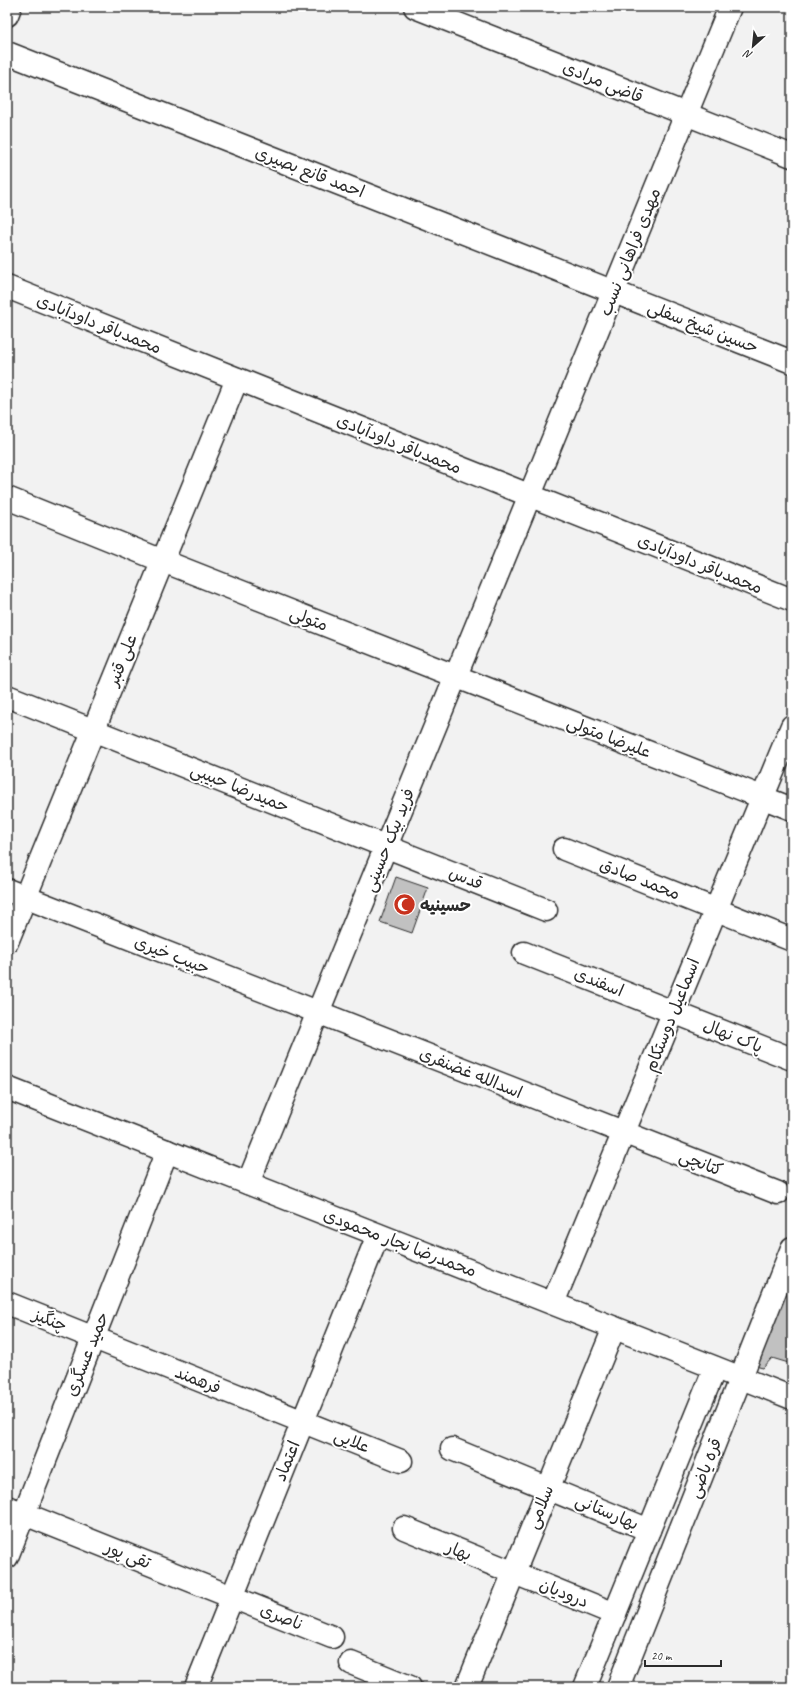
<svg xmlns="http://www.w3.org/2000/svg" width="799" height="1694" viewBox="0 0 799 1694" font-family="Caveat,'Playpen Sans Arabic',sans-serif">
  <rect width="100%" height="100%" fill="#f2f2f2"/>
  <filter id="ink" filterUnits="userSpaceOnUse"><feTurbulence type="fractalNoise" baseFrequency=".025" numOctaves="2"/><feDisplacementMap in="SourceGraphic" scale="8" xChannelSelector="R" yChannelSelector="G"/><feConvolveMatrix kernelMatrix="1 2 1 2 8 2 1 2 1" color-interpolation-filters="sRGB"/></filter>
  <g filter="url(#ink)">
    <!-- building -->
    <g fill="#c1c1c1" stroke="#2b2b2b">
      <path d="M396,877L428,888L412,933L380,922Z"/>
      <path d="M792,1280V1364L772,1358L763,1368L755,1366Z"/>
    </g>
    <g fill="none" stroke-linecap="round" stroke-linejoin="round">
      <defs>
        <g id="minor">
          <path d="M415,7L792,156"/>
          <path d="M7,15L10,7"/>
          <path d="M7,53L792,362"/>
          <path d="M7,287L792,600"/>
          <path d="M7,498L163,561L792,809"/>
          <path d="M7,696L546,910"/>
          <path d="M564,849L792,940"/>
          <path d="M7,890L778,1193"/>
          <path d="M7,942L237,379"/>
          <path d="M524,953L792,1059"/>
          <path d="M7,1088L792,1398"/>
          <path d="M248,1183L730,7"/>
          <path d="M7,1303L401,1461"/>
          <path d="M553,1303L792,726"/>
          <path d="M452,1449L649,1530"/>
          <path d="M7,1507L332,1637"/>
          <path d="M404,1528L615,1614"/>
          <path d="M7,1557L167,1151"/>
          <path d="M351,1663L410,1687"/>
          <path d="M196,1687L378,1235"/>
          <path d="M467,1687L614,1328"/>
          <path d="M585,1687L715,1368"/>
          <path d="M618,1687L792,1248"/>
        </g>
      </defs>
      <!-- minor casing -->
      <use href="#minor" stroke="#2b2b2b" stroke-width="25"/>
      <!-- minor -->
      <use href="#minor" stroke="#fff" stroke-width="22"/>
    </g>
  </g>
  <!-- icons -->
  <defs>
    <symbol id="mosque-disc" viewBox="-11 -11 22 22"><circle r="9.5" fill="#c8321e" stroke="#fff"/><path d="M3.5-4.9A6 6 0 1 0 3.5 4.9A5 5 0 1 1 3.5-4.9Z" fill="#fff"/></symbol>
  </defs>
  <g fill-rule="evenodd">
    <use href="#mosque-disc" x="392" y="892" width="25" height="25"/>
  </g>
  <g text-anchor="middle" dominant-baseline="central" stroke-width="4" stroke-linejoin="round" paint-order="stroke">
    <!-- street labels -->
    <g font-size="17" fill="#2b2b2b" stroke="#fff">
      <text transform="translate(603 82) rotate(22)">قاضی مرادی</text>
      <text transform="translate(310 172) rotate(21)">احمد قانع بصیری</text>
      <text transform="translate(630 252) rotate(-68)">مهدی فراهانی نسب</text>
      <text transform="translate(99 324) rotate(22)">محمدباقر داودآبادی</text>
      <text transform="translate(703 327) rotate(21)">حسین شیخ سفلی</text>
      <text transform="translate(399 444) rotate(22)">محمدباقر داودآبادی</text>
      <text transform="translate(700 564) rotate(22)">محمدباقر داودآبادی</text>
      <text transform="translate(309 619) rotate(21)">متولی</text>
      <text transform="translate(122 660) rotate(-68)">علی قنبر</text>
      <text transform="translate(609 737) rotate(21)">علیرضا متولی</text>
      <text transform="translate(240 788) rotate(22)">حمیدرضا حبیبی</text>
      <text transform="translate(389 840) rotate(-68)">فرید بیک حسینی</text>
      <text transform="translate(466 878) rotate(22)">قدس</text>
      <text transform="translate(640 879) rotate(22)">محمد صادق</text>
      <text transform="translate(172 955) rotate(21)">حبیب خیری</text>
      <text transform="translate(599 982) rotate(22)">اسفندی</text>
      <text transform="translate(672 1015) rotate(-68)">اسماعیل دوستکام</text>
      <text transform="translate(733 1036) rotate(22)">پاک نهال</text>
      <text transform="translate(471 1073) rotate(22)">اسدالله غضنفری</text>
      <text transform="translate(701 1163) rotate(21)">کتانچی</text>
      <text transform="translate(400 1243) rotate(21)">محمدرضا نجار محمودی</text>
      <text transform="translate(50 1320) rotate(22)">چنگیز</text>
      <text transform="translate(87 1354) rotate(-68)">حمید عسگری</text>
      <text transform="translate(198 1380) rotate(22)">فرهمند</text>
      <text transform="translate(352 1441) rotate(22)">علایی</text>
      <text transform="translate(287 1461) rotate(-68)">اعتماد</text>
      <text transform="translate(705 1468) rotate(-68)">قره یاضی</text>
      <text transform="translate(540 1507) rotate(-68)">سلامی</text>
      <text transform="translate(607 1512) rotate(23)">بهارستانی</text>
      <text transform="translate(459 1551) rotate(22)">بهار</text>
      <text transform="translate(128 1555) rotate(22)">تقی پور</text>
      <text transform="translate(564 1593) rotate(22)">درودیان</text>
      <text transform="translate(282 1617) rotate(22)">ناصری</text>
    </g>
    <!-- poi labels -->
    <g font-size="17" font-weight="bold" fill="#2b2b2b" stroke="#fff" text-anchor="start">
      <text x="420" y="905">حسینیه</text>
    </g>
  </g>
  <!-- margin -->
  <rect width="799" height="1694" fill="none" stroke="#fff" stroke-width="24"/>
  <rect x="12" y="12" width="775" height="1670" fill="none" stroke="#2b2b2b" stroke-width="1.5" filter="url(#ink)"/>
  <!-- north arrow -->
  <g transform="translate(753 46) rotate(207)" stroke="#ffffff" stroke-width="3" paint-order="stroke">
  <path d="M0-3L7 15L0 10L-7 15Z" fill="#2b2b2b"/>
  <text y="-6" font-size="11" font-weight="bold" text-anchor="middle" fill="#2b2b2b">N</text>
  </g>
  <!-- scale -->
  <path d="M645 1660v6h76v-6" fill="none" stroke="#2b2b2b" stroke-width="2"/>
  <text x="651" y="1660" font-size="12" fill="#2b2b2b" stroke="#ffffff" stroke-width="3" paint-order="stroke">20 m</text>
</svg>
